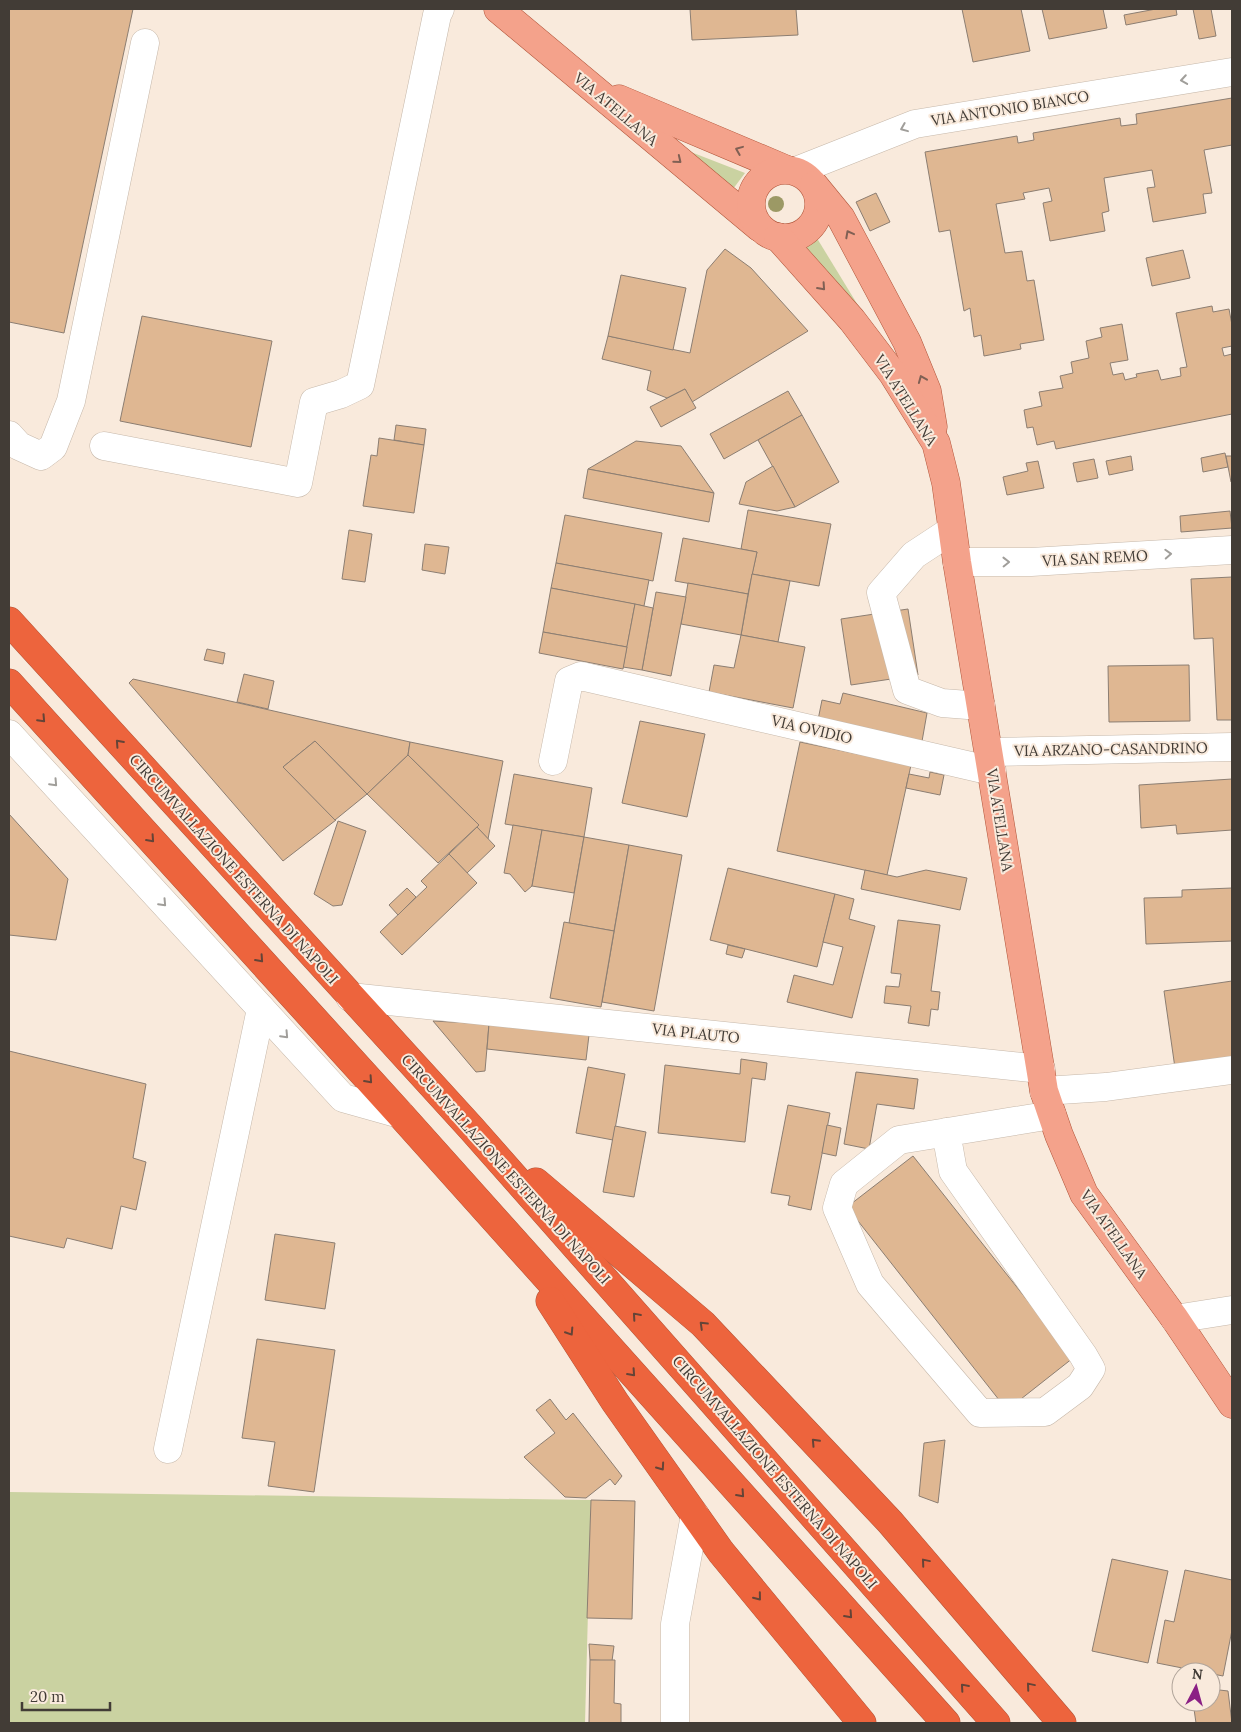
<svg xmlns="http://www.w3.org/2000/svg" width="1241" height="1732" viewBox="0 0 1241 1732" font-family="Lora,serif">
  <rect width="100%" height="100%" fill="#f9eadc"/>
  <!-- green -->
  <g fill="#cad2a1">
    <path d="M678,147L745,173L730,193Z"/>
    <path d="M815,235L859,307L798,249Z"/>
    <path d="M9,1492L591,1500L585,1723H9Z"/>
  </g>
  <!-- building -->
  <g fill="#dfb792" stroke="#8c7e72">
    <path d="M9,9H133L64,333L9,322Z"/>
    <path d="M690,9H796L798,35L692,40Z"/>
    <path d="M962,9H1021L1030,51L973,62Z"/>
    <path d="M1042,9H1103L1107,28L1049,39Z"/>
    <path d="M1156,9H1176L1177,15L1126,25L1124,15Z"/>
    <path d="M1193,9H1211L1216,36L1199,39Z"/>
    <path d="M1232,98V145L1204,150L1212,193L1203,194L1206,213L1153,222L1147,188L1155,187L1152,170L1104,178L1109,211L1102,213L1105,231L1050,241L1043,203L1052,201L1049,188L1023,193L1025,199L996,204L1005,253L1022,251L1027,281L1034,280L1044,340L1020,344L1021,349L984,356L981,335L974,337L970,308L964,311L950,230L939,232L925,152L1017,136L1018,143L1034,140L1033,133L1120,118L1121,126L1137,124L1136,114Z"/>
    <path d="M876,193L890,222L870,231L856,202Z"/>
    <path d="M725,249L751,268L808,331L692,402L685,389L667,398L647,390L651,371L602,359L608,336L690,353L707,270Z"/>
    <path d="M1183,250L1190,278L1152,286L1146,258Z"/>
    <path d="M621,275L686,288L673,350L608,336Z"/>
    <path d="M1212,306L1213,312L1229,309L1232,325V346L1222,348L1224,356L1232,354V414L1056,449L1054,441L1037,445L1033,427L1027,428L1024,410L1042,406L1039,392L1063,388L1060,376L1073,373L1071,362L1089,358L1086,341L1102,337L1100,328L1122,324L1128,360L1110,363L1113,375L1123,373L1125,380L1137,377L1136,374L1158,370L1161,380L1181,376L1180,368L1187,367L1176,313Z"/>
    <path d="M142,316L272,341L251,447L120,421Z"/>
    <path d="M685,389L696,408L661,427L650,407Z"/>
    <path d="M788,391L802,415L724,459L710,434Z"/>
    <path d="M802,415L839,482L795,507L758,440Z"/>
    <path d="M396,425L426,429L424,445L394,440Z"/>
    <path d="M379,438L424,445L414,513L363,506L371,455L377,456Z"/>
    <path d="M636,441L681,446L714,493L588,469Z"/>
    <path d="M1225,453L1228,467L1203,472L1201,458Z"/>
    <path d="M1131,456L1133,470L1109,475L1106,461Z"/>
    <path d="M1226,456H1232V482H1231Z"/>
    <path d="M1094,459L1098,478L1077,482L1073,463Z"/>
    <path d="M1038,461L1044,488L1007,495L1003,477L1028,471L1026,463Z"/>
    <path d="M773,466L795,507L777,511L739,504L746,482Z"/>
    <path d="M588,469L714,493L709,522L583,498Z"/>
    <path d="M748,510L831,524L819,586L752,574L757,552L741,549Z"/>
    <path d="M1230,511L1232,528L1181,532L1180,516Z"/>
    <path d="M565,515L662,533L653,581L556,563Z"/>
    <path d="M349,530L372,534L365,582L342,579Z"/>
    <path d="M683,538L757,552L748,594L675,581Z"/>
    <path d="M425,544L449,547L445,574L422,570Z"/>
    <path d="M556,563L649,580L644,606L551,588Z"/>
    <path d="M752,574L790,581L778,642L741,635Z"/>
    <path d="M1232,577V720H1217L1213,638L1194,639L1191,579Z"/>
    <path d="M688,583L748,594L741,635L681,624Z"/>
    <path d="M551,588L635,604L627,647L543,632Z"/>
    <path d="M656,592L686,597L671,676L642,670Z"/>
    <path d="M635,604L653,608L642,670L623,667Z"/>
    <path d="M908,609L918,675L851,685L841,619Z"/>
    <path d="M543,632L627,647L623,669L539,653Z"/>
    <path d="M741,635L805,647L793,708L709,692L714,665L734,668Z"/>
    <path d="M207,649L225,653L223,664L204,660Z"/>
    <path d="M1189,665L1190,721L1109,722L1108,666Z"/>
    <path d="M244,674L274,681L268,709L237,702Z"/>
    <path d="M133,679L410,742L408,755L367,794L315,741L283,767L336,820L283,861L129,683Z"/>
    <path d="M843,693L927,713L921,747L818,720L822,700L840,704Z"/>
    <path d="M640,721L705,734L687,817L622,803Z"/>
    <path d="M315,741L367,794L335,820L283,767Z"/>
    <path d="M410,742L503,761L488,839L477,827L479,825L408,755Z"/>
    <path d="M800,742L911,765L887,875L777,851Z"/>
    <path d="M408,755L479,825L438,863L367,794Z"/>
    <path d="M930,772L944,775L940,795L906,788L909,774L929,778Z"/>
    <path d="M514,774L592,788L584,837L505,824Z"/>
    <path d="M1232,779V830L1177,834L1176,825L1141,828L1139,785Z"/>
    <path d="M9,814L68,879L56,940L9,935Z"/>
    <path d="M338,821L366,831L342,905L333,906L314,894Z"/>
    <path d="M513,825L542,830L532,886L525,892L510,874L504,873Z"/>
    <path d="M477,827L495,846L467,873L449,854Z"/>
    <path d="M542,830L584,837L574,893L532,886Z"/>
    <path d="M584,837L629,845L614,931L569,923Z"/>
    <path d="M629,845L682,855L654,1011L602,1002Z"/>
    <path d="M449,854L477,883L402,955L380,932L427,887L421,881Z"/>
    <path d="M728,868L835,894L817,967L710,940Z"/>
    <path d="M865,870L897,877L926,870L967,878L960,910L861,889Z"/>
    <path d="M407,888L416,897L398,915L389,905Z"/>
    <path d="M1232,888V941L1146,944L1144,898L1182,897V890Z"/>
    <path d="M835,894L854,899L849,919L875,926L852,1018L787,1002L794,975L833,985L843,947L823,942Z"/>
    <path d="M898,920L940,925L931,991L940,992L938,1010L931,1009L929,1026L908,1023L911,1006L884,1003L886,986L899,987L901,974L891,973Z"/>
    <path d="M564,922L614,931L601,1007L550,998Z"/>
    <path d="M728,945L745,949L742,958L726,954Z"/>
    <path d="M1232,981V1059L1175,1068L1164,991Z"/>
    <path d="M433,1021L489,1024L485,1071L476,1072Z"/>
    <path d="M489,1024L589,1035L586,1060L487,1049Z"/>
    <path d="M9,1051L146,1084L133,1158L146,1162L136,1210L121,1206L112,1249L67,1238L64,1248L9,1236Z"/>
    <path d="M741,1059L767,1063L765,1080L752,1078L745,1142L658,1133L665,1065L740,1074Z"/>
    <path d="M588,1067L625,1074L613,1140L576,1133Z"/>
    <path d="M856,1072L918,1079L914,1109L877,1104L869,1149L844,1144Z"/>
    <path d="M788,1105L830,1113L811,1210L788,1205L790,1196L771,1193Z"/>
    <path d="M827,1125L841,1128L836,1156L822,1153Z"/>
    <path d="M615,1126L646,1132L634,1197L603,1192Z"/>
    <path d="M913,1156L1073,1358L1007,1410L847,1207Z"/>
    <path d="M275,1234L335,1243L325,1309L265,1300Z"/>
    <path d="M257,1339L335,1350L314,1492L268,1486L275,1442L242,1438Z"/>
    <path d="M550,1399L566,1420L573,1413L622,1476L615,1485L610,1479L586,1498L565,1497L524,1457L555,1433L536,1410Z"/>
    <path d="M945,1440L938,1503L919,1496L924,1443Z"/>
    <path d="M591,1500L635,1501L632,1619L587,1618Z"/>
    <path d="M1112,1559L1168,1571L1148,1663L1092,1651Z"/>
    <path d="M1185,1570L1232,1580V1630L1223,1676L1157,1663L1165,1620L1174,1622Z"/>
    <path d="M589,1644L614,1646L612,1661L590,1660Z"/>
    <path d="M590,1660H615L614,1703L621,1704V1723H589Z"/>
    <path d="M1211,1689L1228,1691L1232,1723H1196L1193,1702H1211Z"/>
  </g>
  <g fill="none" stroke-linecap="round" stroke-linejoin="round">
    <defs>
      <g id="minor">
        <path d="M796,171L915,124L1232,72"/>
        <path d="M9,435L19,446L41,456L53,447L71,401L145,43"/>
        <path d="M104,446L298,483L314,402L341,394L360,385L437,15L440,9"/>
        <path d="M952,530L914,555L881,593L907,690L942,703L981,706"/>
        <path d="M957,562H1031L1232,550"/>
        <path d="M9,734L343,1098L400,1114"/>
        <path d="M989,752L1232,747"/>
        <path d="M553,761L569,681L581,676L992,771"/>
        <path d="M350,997L1041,1069"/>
        <path d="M1044,1091L1106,1087L1232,1070"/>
        <path d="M946,1132L953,1171L1083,1355L1091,1369L1080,1386L1045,1412L980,1413L870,1284L837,1208L844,1184L899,1140L1052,1115"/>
        <path d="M1175,1319L1232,1310"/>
        <path d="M168,1449L261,1009"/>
        <path d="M675,1723V1624L695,1515"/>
      </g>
      <g id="major">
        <path d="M498,9L759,227"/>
        <path d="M619,99L785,169"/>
        <circle cx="785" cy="204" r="34"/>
        <path d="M814,185L841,218L907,342L927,391L933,427"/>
        <path d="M778,237L852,320L893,374L936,443L946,483L957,562L1044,1091L1059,1135L1084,1194L1175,1319L1232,1404"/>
      </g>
      <g id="highway">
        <path d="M9,621L471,1128L996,1723"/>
        <path d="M9,683L400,1114L946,1723"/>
        <path d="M536,1182L703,1324L890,1522L1062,1723"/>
        <path d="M550,1301L615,1402L721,1552L862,1723"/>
      </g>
    </defs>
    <!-- minor casing -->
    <use href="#minor" stroke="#c6b8aa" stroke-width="29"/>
    <!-- major casing -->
    <use href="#major" stroke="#b1563b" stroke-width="29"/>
    <!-- highway casing -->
    <use href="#highway" stroke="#b1563b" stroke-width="29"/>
    <!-- minor -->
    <use href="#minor" stroke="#fff" stroke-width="28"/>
    <!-- major -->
    <use href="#major" stroke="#f4a28b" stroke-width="28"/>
    <!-- highway -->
    <use href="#highway" stroke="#ed643d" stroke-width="28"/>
  </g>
  <!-- trees -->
  <circle fill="#9c9965" cx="776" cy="204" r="8"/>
  <!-- one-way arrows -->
  <defs><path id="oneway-chevron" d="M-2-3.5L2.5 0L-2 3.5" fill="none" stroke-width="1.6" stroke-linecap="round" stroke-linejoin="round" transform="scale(1.25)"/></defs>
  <g stroke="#a09e9a">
    <use href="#oneway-chevron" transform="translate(1184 80) rotate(171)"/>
    <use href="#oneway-chevron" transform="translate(904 128) rotate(158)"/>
    <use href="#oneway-chevron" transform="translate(1168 554) rotate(-3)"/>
    <use href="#oneway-chevron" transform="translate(1006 562) rotate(-1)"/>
    <use href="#oneway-chevron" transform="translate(54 783) rotate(47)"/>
    <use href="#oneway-chevron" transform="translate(163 903) rotate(47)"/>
    <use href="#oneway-chevron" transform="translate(285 1035) rotate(47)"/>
  </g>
  <g stroke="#806054">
    <use href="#oneway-chevron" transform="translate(739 150) rotate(-158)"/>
    <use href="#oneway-chevron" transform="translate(678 160) rotate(39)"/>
    <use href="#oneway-chevron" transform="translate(849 234) rotate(-118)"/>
    <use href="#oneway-chevron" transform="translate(822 287) rotate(48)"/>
    <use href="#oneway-chevron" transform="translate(922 379) rotate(-112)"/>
  </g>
  <g stroke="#644437">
    <use href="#oneway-chevron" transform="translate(42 719) rotate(47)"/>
    <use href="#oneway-chevron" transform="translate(119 743) rotate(-132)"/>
    <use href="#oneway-chevron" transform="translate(151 839) rotate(48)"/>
    <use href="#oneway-chevron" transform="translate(260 959) rotate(48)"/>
    <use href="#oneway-chevron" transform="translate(369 1080) rotate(48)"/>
    <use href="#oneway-chevron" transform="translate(636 1316) rotate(-131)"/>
    <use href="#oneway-chevron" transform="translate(703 1325) rotate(-136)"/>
    <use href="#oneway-chevron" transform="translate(570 1332) rotate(57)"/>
    <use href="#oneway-chevron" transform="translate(632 1373) rotate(48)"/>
    <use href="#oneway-chevron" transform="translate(815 1442) rotate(-133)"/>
    <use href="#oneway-chevron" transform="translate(661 1467) rotate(55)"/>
    <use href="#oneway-chevron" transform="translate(741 1494) rotate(48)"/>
    <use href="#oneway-chevron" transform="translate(925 1562) rotate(-130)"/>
    <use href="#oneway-chevron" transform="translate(758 1597) rotate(51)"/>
    <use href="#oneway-chevron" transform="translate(849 1615) rotate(48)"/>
    <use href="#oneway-chevron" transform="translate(1030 1686) rotate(-130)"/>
    <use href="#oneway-chevron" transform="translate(964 1687) rotate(-131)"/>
  </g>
  <g text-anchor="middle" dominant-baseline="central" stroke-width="4" stroke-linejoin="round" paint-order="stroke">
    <!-- street labels -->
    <g font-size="15" fill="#423c36" stroke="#f9eadc">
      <text transform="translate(1010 108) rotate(-9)">VIA ANTONIO BIANCO</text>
      <text transform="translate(616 109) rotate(40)">VIA ATELLANA</text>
      <text transform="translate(906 400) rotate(58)">VIA ATELLANA</text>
      <text transform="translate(1095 558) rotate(-3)">VIA SAN REMO</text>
      <text transform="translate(812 729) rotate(13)">VIA OVIDIO</text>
      <text transform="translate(1111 749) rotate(-1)">VIA ARZANO-CASANDRINO</text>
      <text transform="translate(1000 820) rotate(81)">VIA ATELLANA</text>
      <text transform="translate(234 869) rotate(48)">CIRCUMVALLAZIONE ESTERNA DI NAPOLI</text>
      <text transform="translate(696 1033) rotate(6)">VIA PLAUTO</text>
      <text transform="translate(506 1169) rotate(48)">CIRCUMVALLAZIONE ESTERNA DI NAPOLI</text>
      <text transform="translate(1114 1234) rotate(55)">VIA ATELLANA</text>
      <text transform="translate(775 1472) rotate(49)">CIRCUMVALLAZIONE ESTERNA DI NAPOLI</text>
    </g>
  </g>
  <!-- border -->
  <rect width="1241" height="1732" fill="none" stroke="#423c36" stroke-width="20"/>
  <!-- north arrow -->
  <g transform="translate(1196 1687) rotate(6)"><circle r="24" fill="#f9eadc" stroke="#b0a49a"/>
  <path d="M0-4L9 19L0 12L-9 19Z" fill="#8b2085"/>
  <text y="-8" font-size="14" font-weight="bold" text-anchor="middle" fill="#423c36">N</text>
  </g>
  <!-- scale -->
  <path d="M22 1702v8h88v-8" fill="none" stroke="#423c36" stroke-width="2.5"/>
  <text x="30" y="1702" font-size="15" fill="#423c36" stroke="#f9eadc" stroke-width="4" paint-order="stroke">20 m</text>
</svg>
